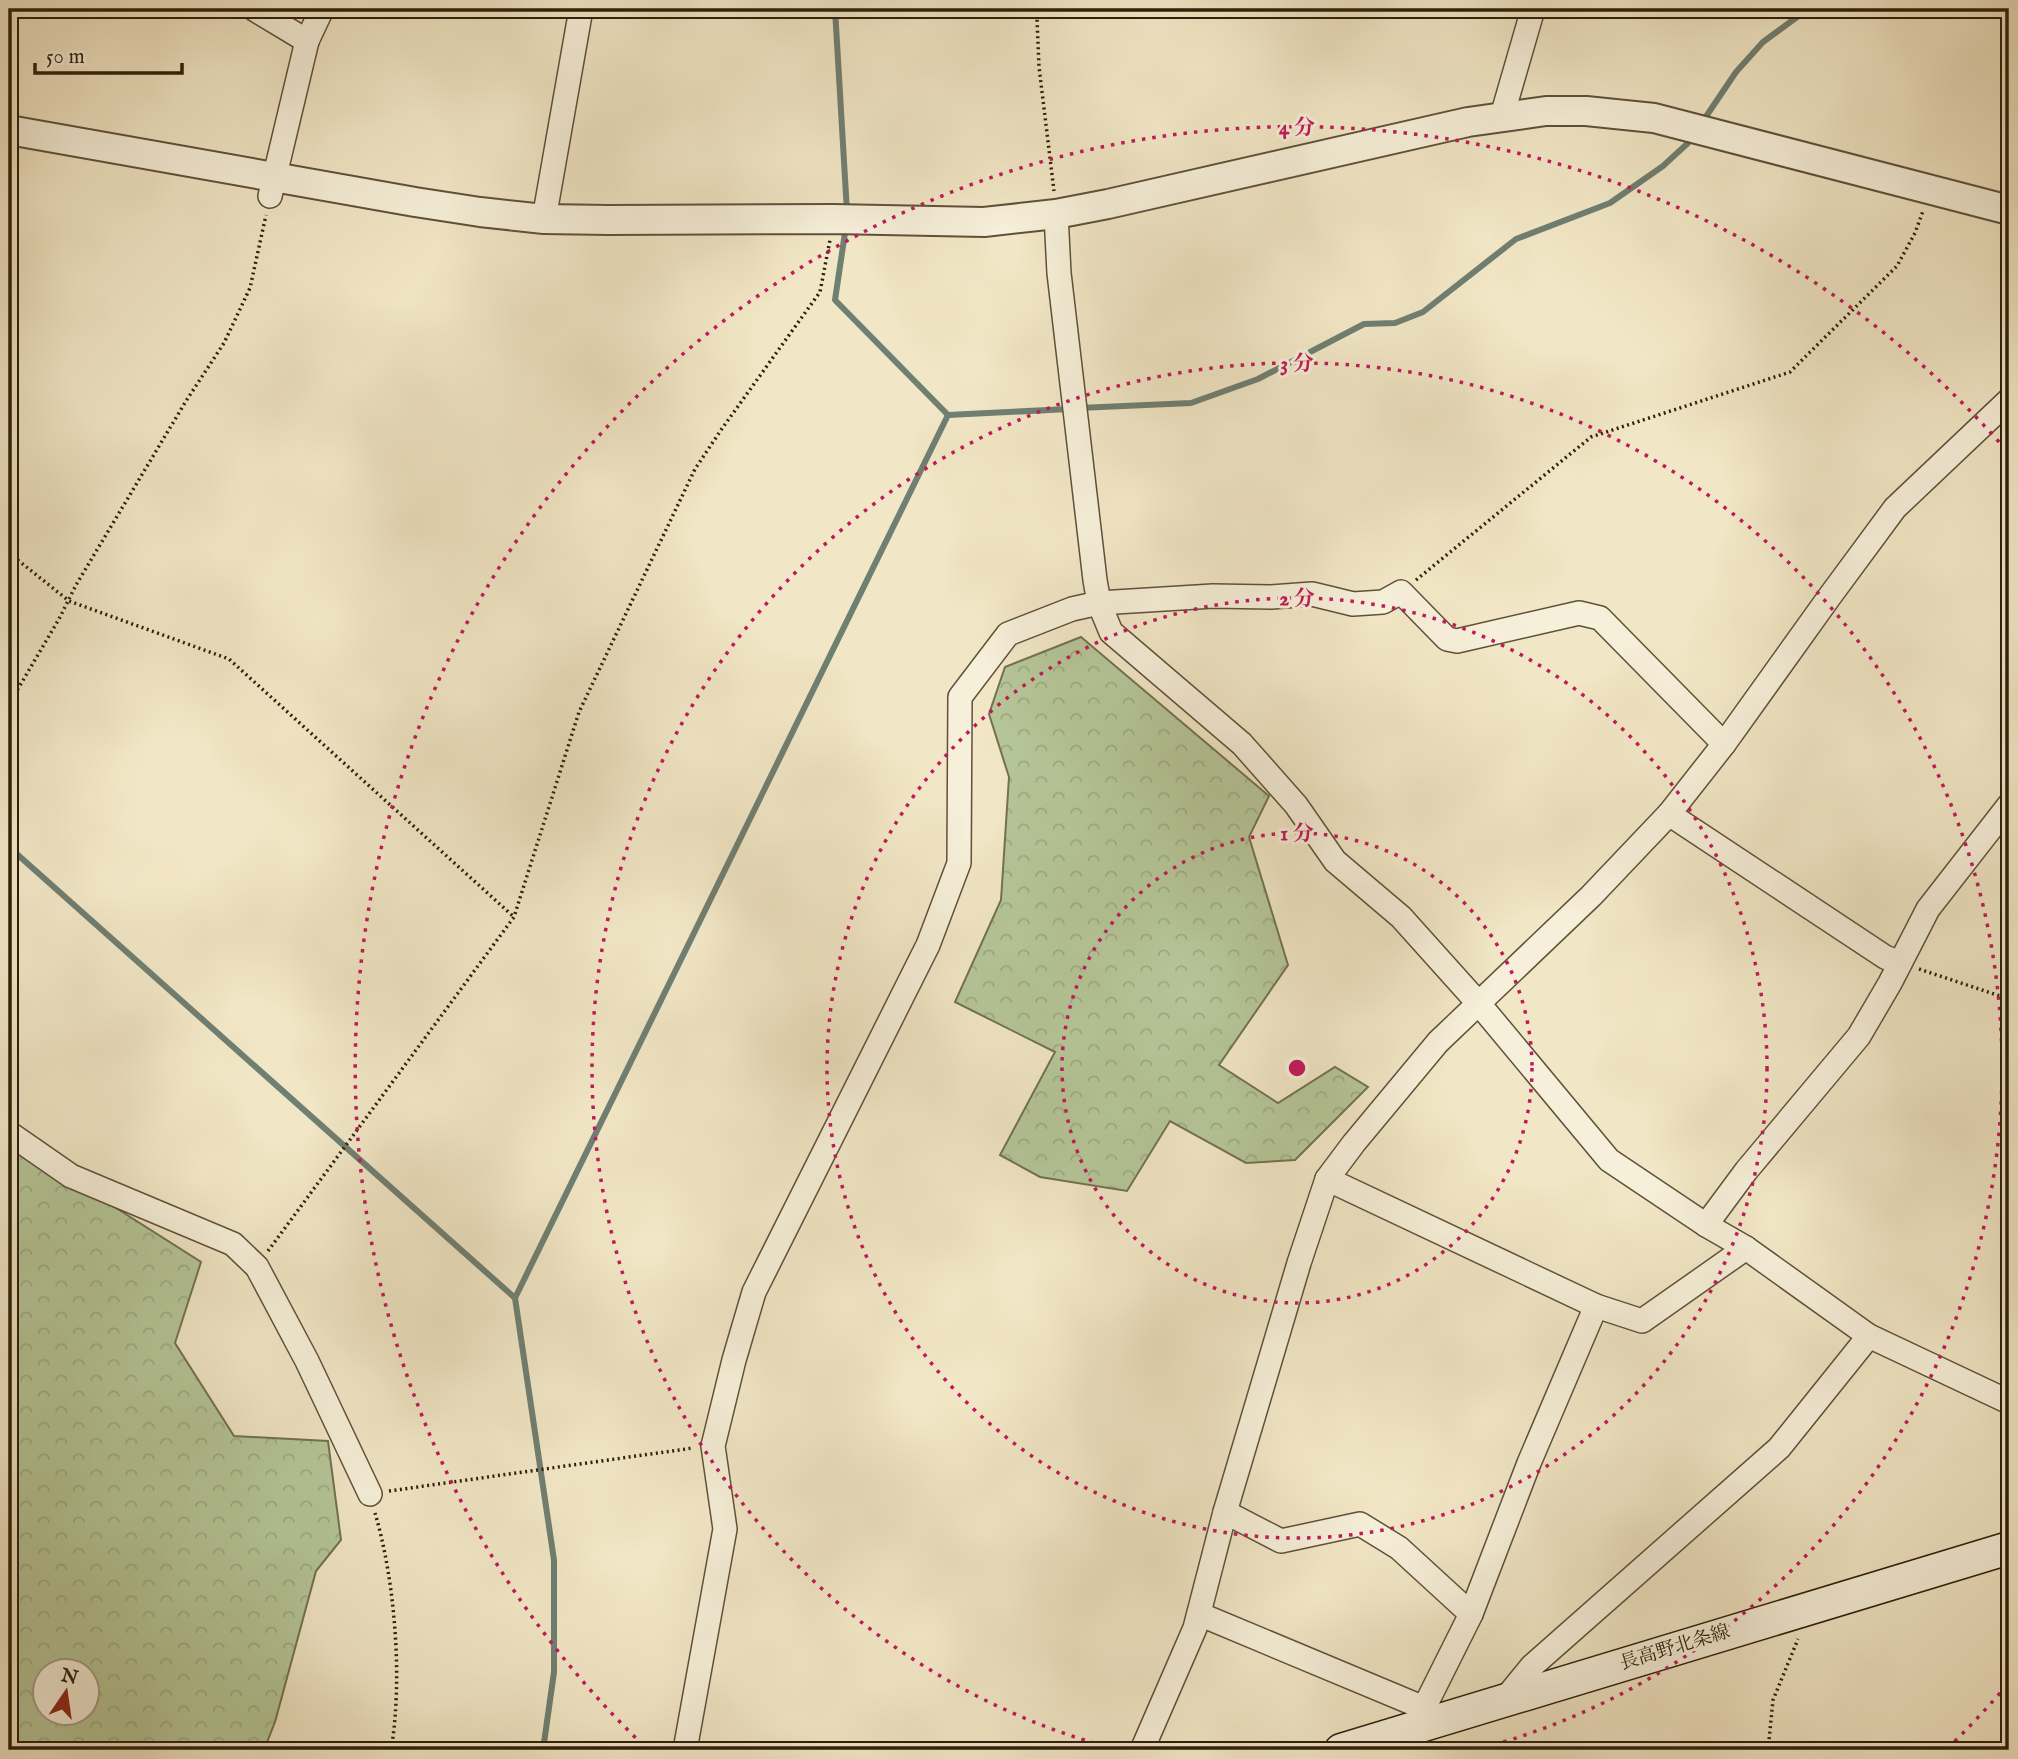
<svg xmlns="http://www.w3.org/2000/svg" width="2018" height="1759" viewBox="0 0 2018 1759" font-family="'IM FELL English','Noto Serif JP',serif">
  <defs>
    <pattern id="forest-crowns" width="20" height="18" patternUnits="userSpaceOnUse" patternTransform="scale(1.75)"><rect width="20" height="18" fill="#b5c698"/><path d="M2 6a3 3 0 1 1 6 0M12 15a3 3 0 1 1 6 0" fill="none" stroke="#9caa82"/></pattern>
  </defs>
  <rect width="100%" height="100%" fill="#f1e6c5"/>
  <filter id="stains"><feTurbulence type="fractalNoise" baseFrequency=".00286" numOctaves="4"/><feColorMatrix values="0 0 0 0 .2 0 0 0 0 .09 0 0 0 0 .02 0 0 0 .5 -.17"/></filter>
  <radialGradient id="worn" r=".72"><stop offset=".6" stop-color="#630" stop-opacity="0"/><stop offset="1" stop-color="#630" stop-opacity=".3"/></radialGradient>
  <!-- forest -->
  <g fill="url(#forest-crowns)" stroke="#717251" stroke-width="2" fill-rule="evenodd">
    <path d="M1081,637L1269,796L1249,837L1288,965L1219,1065L1278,1103L1335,1067L1368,1087L1295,1160L1246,1163L1170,1121L1127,1191L1040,1177L1000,1155L1055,1052L955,1002L1001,900L1009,777L989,714L1005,667Z"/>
    <path d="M9,1140L201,1262L175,1343L234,1436L328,1441L341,1540L316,1571L275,1722L264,1750H9ZM46,1672H88V1714H46Z"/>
  </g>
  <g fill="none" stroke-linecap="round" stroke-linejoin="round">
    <!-- stream -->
    <g stroke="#6f7f72" stroke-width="6">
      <path d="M835,9L847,212"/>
      <path d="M1701,124L1736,72L1763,42L1808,9"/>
      <path d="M846,226L835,300L948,415"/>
      <path d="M1079,408L1191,403L1258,379L1364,324L1395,323L1423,312L1516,239L1610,203L1663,166L1688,143L1693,136"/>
      <path d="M9,847L515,1298L554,1560V1672L543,1750"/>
      <path d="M515,1298L948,415L1069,409"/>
    </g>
    <defs>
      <g id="minor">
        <path d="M254,9L307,41"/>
        <path d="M1502,116L1533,9"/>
        <path d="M270,196L307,41L322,9"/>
        <path d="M1056,214L1059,273L1095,580L1099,603L1111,632L1242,744L1296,805L1335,861L1401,917L1480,1005L1609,1160L1706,1225L1746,1248L1869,1336L2009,1402"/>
        <path d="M544,219L581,9"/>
        <path d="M1669,814L1885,957L1900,963"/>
        <path d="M9,1133L71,1176L233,1244L257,1267L307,1361L370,1494"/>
        <path d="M1327,1179L1596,1306L1642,1321L1746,1248"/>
        <path d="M1706,1225L1746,1171L1859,1036L1890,983L1928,909L2009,805"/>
        <path d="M1225,1512L1281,1541L1360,1524L1399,1548L1471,1614"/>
        <path d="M1199,1614L1424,1708"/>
        <path d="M1505,1699L1532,1666L1779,1448L1869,1336"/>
        <path d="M685,1750L725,1529L713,1446L734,1360L754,1292L928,945L959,863L960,697L1008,634L1072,609L1099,603L1213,596L1271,597L1312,594L1353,604L1383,602L1401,592L1447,639L1457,641L1579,613L1600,618L1724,744"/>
        <path d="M1142,1750L1195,1628L1225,1512L1299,1263L1327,1179L1354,1143L1438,1042L1591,896L1669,814L1724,744L1830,596L1895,508L2009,400"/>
        <path d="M1403,1750L1471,1614L1529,1463L1596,1306"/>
      </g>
      <path id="tertiary" d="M9,130L415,202L480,212L544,219L609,220L833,219L984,222L1056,214L1108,204L1468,122L1546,111H1586L1654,118L2009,210"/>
      <path id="secondary" d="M1341,1750L2009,1548"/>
    </defs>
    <!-- minor casing -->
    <use href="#minor" stroke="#5e5139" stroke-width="26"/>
    <!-- tertiary casing -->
    <use href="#tertiary" stroke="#5e5139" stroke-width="32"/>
    <!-- secondary casing -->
    <use href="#secondary" stroke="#2d1f0a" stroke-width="35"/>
    <!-- path -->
    <g stroke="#2d1f0a" stroke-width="3.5" stroke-dasharray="2 3.5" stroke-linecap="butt">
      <path d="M1039,9L1037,19L1039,67L1054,191"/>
      <path d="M9,553L69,601L229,659L514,917"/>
      <path d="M1416,580L1591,437L1790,372L1897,266L1915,233L1923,211"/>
      <path d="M9,704L59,619L76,585L186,401L224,343L250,288L266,215"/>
      <path d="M1919,969L2009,999"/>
      <path d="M268,1251L514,917L579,712L695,469L721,430L820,292L830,240"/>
      <path d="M389,1491L693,1448"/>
      <path d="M375,1513C395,1580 403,1681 391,1750"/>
      <path d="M1768,1750L1773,1700L1798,1639"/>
    </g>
    <!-- minor -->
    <use href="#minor" stroke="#f6efd9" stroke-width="23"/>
    <!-- tertiary -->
    <use href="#tertiary" stroke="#f6efd9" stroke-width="28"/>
    <!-- secondary -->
    <use href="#secondary" stroke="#f6efd9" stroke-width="32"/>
  </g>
  <!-- distance rings -->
  <g fill="none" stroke="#c2185b" stroke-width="3.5" stroke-dasharray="3.5 7">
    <circle cx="1297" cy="1068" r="235"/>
    <circle cx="1297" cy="1068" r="470"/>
    <path d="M1115 1749A705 705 0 1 1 1479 1749"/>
    <path d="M2007 1685A941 941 0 0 1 1951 1745M643 1745A941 941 0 1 1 2007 451"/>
  </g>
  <g text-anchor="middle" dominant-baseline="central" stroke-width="6" stroke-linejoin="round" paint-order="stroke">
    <!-- street labels -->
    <g font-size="19" fill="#2d1f0a" stroke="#f6efd9">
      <text transform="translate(1675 1648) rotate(-17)">長高野北条線</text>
    </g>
  </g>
  <circle cx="1297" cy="1068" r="10" fill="#c2185b" stroke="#f6efd9" stroke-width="3.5"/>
  <g font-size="21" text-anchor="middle" font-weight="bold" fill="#c2185b" stroke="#f6efd9" stroke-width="6" stroke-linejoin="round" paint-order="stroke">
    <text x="1297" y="134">4 分</text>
    <text x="1297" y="370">3 分</text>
    <text x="1297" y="605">2 分</text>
    <text x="1297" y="840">1 分</text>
  </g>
  <!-- margin -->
  <rect width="2018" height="1759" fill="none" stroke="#f1e6c5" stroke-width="35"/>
  <rect x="10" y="10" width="1997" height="1738" fill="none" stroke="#2d1f0a" stroke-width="3.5"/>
  <rect x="18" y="18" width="1983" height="1724" fill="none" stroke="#2d1f0a" stroke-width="2"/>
  <!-- north arrow -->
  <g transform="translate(66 1692) rotate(13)"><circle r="33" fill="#f6efd9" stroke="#a69c86" stroke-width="2"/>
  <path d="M0-5L12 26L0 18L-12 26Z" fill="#8f2418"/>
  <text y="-10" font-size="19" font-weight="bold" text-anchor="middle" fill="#2d1f0a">N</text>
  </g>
  <!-- scale -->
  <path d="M35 63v10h147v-10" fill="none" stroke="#2d1f0a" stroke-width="3.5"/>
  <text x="46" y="63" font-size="21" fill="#2d1f0a" stroke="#f6efd9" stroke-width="5" paint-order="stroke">50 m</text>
  <rect width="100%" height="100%" filter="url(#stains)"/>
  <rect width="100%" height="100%" fill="url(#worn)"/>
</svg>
